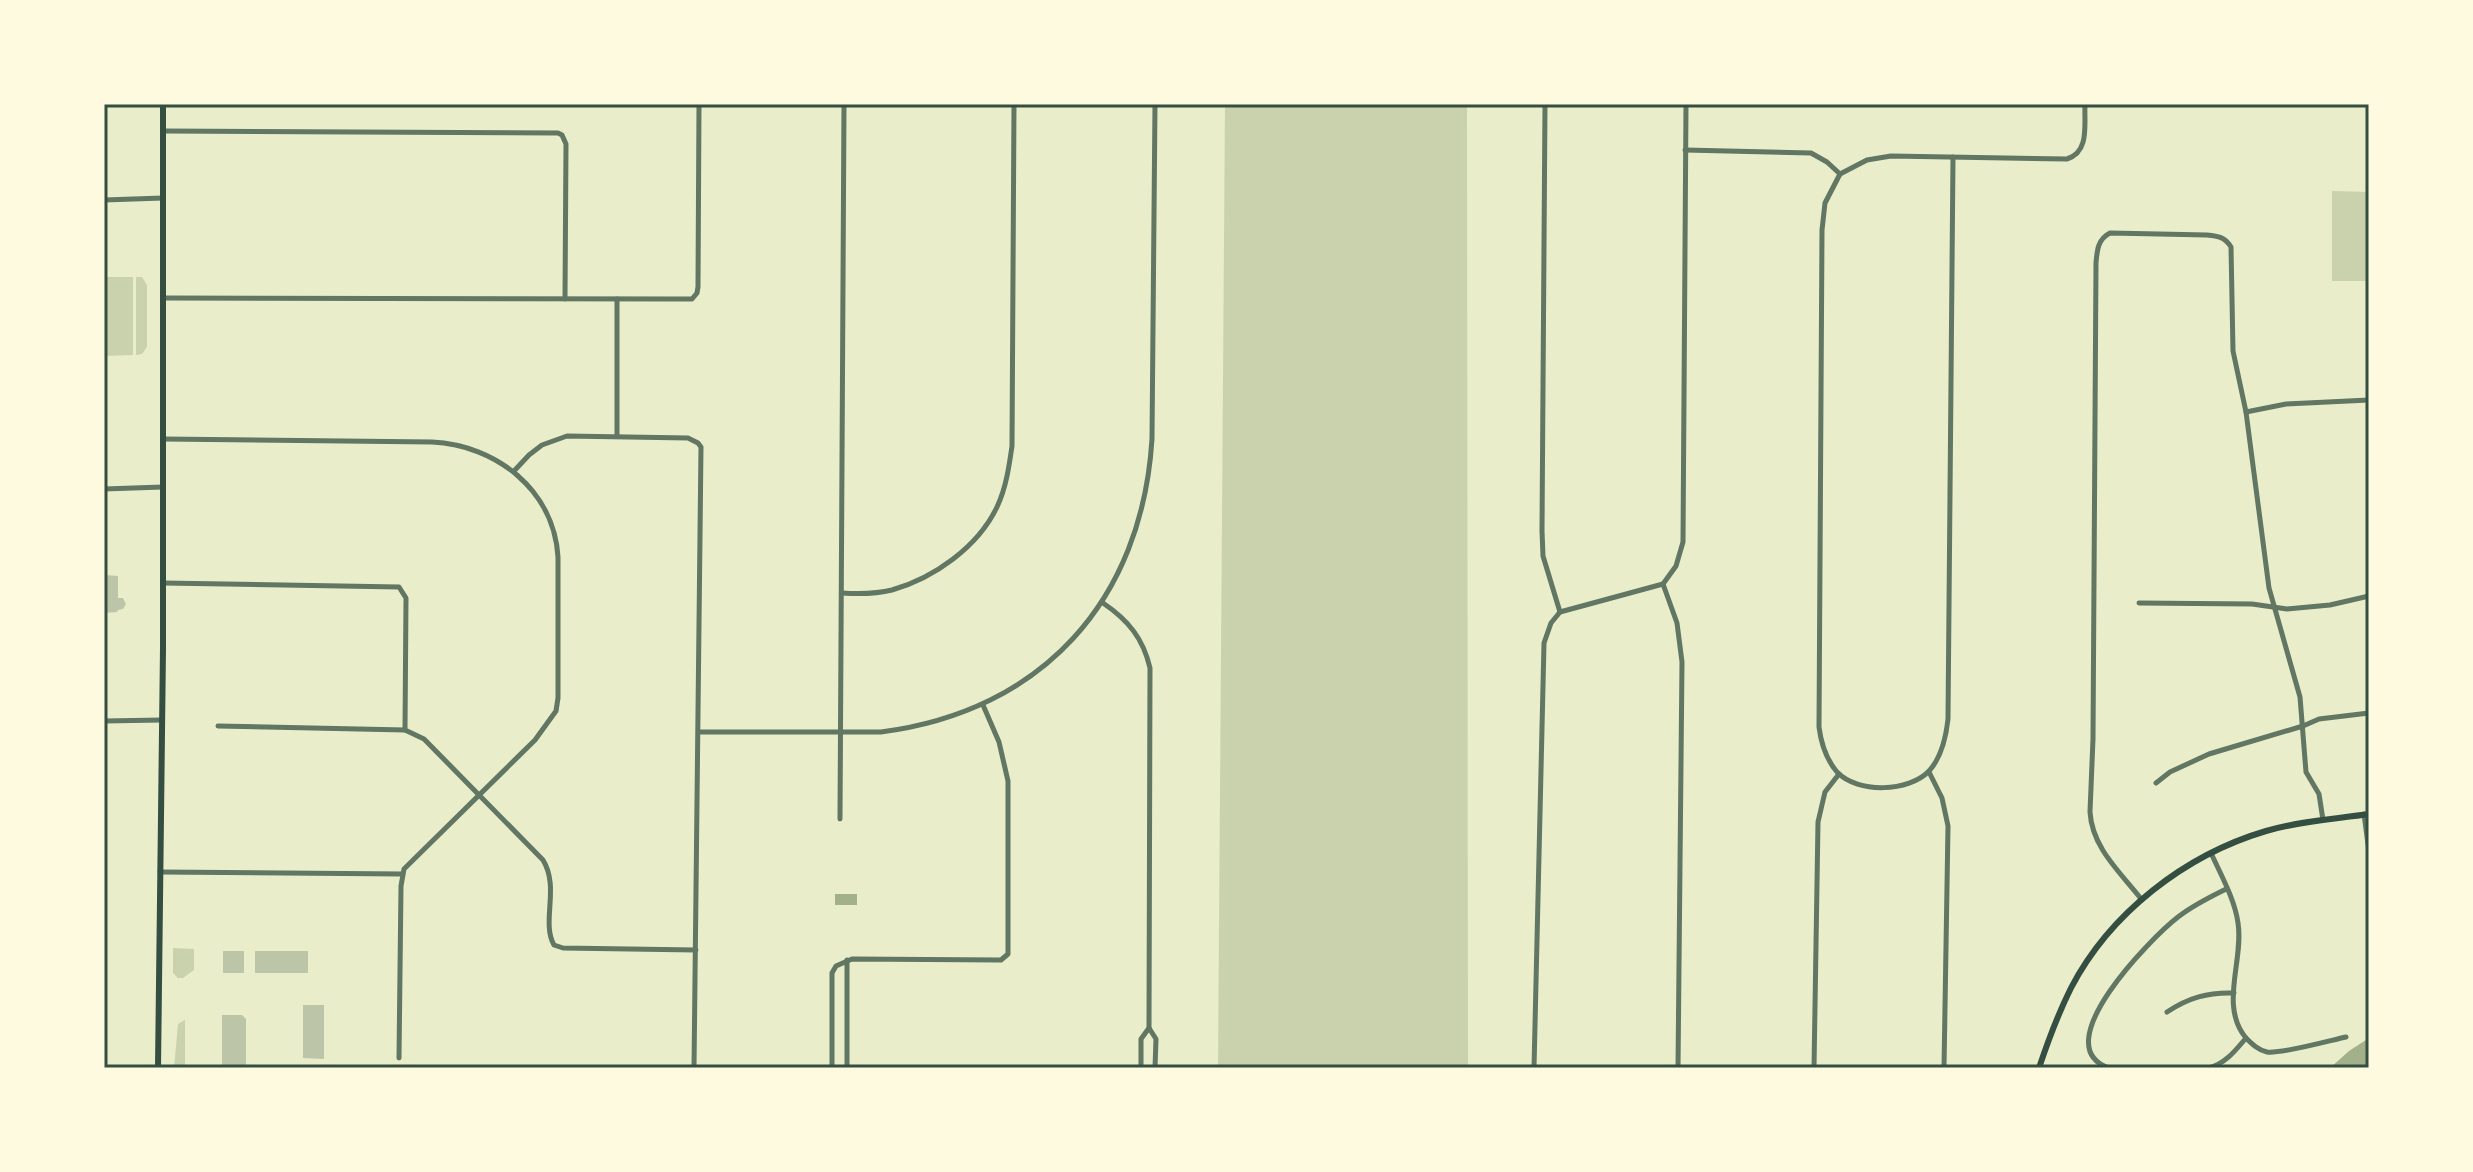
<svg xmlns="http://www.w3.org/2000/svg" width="2473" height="1172" viewBox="0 0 2473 1172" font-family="Bitter,serif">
  <rect width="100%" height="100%" fill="#e9edc9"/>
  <!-- green -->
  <g fill="#cad2ad">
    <path d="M1225,104H1467L1468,1068H1218Z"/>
    <path d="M2332,191L2369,192V281H2332Z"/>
    <path d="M104,277H133V355L104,356Z"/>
    <path d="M136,277H142L147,285V347L142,354L136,355Z"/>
    <path d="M173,948L194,949V970L183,978H178L173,973Z"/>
    <path d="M185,1020V1068H174L178,1024Z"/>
  </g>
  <!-- water -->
  <g fill="#a3b18a">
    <rect x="835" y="894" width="22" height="11"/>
    <path d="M2369,1038V1068H2330L2349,1051Z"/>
  </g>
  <!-- building -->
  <g fill="#bcc5a7">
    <path d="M104,575L118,576V598H123L126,604L123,609L118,610L117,612L104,613Z"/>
    <rect x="223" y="951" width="21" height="22"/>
    <rect x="255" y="951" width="53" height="22"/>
    <path d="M303,1005H324V1059L303,1058Z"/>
    <path d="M222,1015H242L246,1019V1065H222Z"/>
  </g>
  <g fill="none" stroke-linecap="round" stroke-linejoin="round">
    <!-- minor -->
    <g stroke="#617663" stroke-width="5">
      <path d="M1545,104L1542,531L1543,556L1560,612"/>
      <path d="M164,131L558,133L562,135L566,144L565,299"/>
      <path d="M1685,150L1811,153L1827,162L1840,174L1867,160L1891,156L2067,159C2090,152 2084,124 2085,104"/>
      <path d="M1840,174L1825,203L1822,230L1819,727C1821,743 1826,759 1837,772C1858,794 1909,792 1929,771C1942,757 1946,737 1948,719L1953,157"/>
      <path d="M104,200L163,198"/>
      <path d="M164,298L692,299L697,293L698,287L699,104"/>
      <path d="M617,299V436"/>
      <path d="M2246,412L2286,404L2369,400"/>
      <path d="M163,439L432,442C496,445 554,490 558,557V698L556,711L535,740L404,869L401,886L399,1058"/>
      <path d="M514,471L529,455L542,445L567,436L688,438L698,443L701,447L694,1068"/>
      <path d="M104,489L163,487"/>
      <path d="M163,583L399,587L406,598L405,730L424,739L543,860C560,888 541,922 554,945L563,948L696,950"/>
      <path d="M1663,584L1677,623L1682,662L1678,1068"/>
      <path d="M1663,584L1676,566L1683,542L1686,104"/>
      <path d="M842,593C858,594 876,594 892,590C934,578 978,547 997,507C1006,488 1009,467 1012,446L1014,104"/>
      <path d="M1103,603C1128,620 1143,638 1150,668L1149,1028"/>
      <path d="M2139,603L2252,604L2287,609L2330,605L2369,596"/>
      <path d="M1560,612L1663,584"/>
      <path d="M104,721L162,720"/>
      <path d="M218,726L405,730"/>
      <path d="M699,732H881C1043,711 1142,600 1152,439L1155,104"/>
      <path d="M1929,772L1942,798L1948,826L1944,1068"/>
      <path d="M2156,783L2170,772L2209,754L2303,726L2319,719L2369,713"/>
      <path d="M2364,814L2369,852"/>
      <path d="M840,819L844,104"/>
      <path d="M2211,853C2221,875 2235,900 2238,923C2244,960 2219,1006 2246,1038C2252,1044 2258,1050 2267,1052C2282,1054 2328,1041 2346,1037"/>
      <path d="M160,872L402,874"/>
      <path d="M2142,900C2121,873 2092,848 2090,812L2093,739L2096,263C2097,250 2098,239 2110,233L2207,235C2218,236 2225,237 2231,247L2233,351L2246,412L2269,588L2300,697L2306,772L2319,794L2323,820"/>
      <path d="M847,960V1068"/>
      <path d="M2167,1012C2188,998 2208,992 2234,993"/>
      <path d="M832,1068V973L836,966L852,959L1001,960L1008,954V781L999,742L983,705"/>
      <path d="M1141,1068V1039L1149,1028L1156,1039L1155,1068"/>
      <path d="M1534,1068L1544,643L1551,623L1560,612"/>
      <path d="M1814,1068L1818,822L1825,792L1839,774"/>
      <path d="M2109,1068C2044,1046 2152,937 2178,917C2193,905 2210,897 2226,889"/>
      <path d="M2209,1068C2226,1063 2235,1051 2246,1038"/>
    </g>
    <!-- secondary -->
    <g stroke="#344e41" stroke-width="6">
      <path d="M158,1068L163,648V104"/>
      <path d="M2039,1068C2048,1041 2058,1014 2071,988C2110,913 2185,855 2266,831C2300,821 2335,819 2369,814"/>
    </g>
  </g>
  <!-- border -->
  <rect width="2473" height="1172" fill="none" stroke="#fefae0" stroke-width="212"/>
  <rect x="106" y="106" width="2261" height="960" fill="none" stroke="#344e41" stroke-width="3"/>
</svg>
